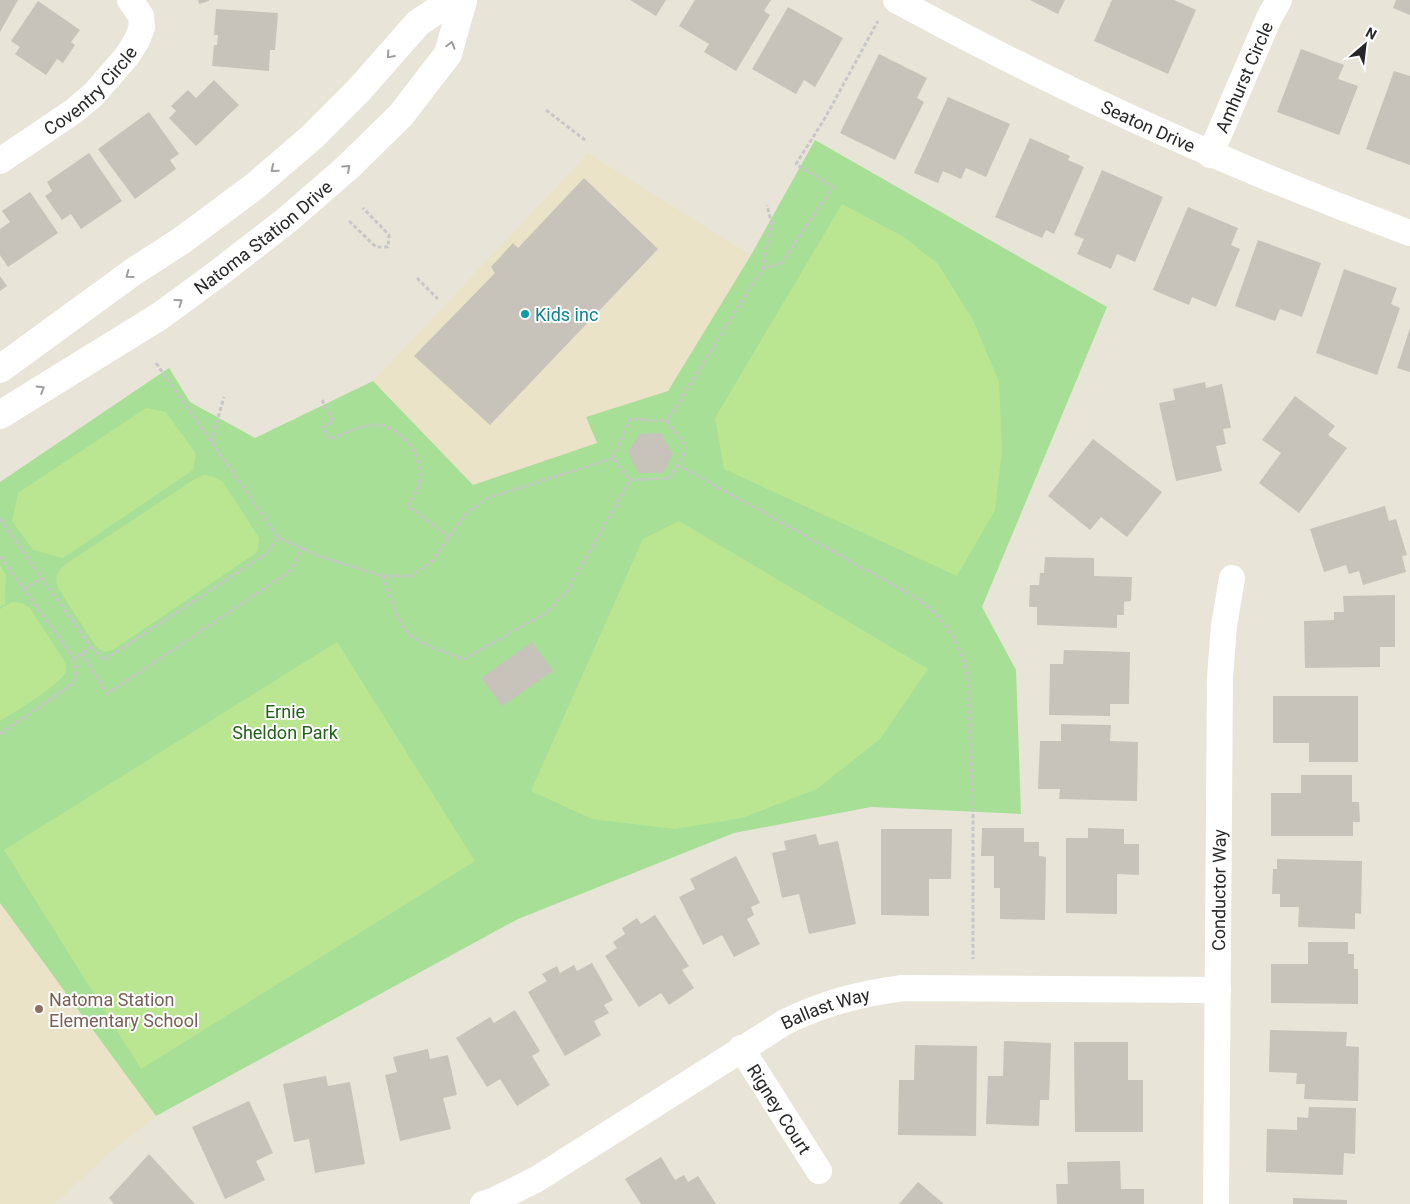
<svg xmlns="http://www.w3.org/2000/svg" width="1410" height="1204" viewBox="0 0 1410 1204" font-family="Roboto,sans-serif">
  <rect width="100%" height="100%" fill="#e9e4d8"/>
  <!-- education -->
  <g fill="#ebe3c8">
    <path d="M588,153L751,255L668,391L586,417L597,443L473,485L373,381Z"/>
    <path d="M0,903L156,1116L102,1159L55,1204H0Z"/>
  </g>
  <!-- green -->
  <path fill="#a7df96" d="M815,140L1107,307L982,607L1016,670L1021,814L871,807L734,833L518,919L156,1116L0,903V482L169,368L190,402L255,438L373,381L473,485L597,443L586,417L668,391L751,255Z"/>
  <!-- pitch -->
  <g fill="#bae692">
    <path d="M842,204L904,237L938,264L973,320L999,382L1002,450L995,510L957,576L724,469L715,418Z"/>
    <path d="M146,408L166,412L196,454L193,470L63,558L33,550L12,521L18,493Z"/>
    <path d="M203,475L213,476L223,482L259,538L258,549L256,553L114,649C106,653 101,652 95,645L58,588C54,577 58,571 66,564L192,481Z"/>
    <path d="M679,521L928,669L880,739L817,789L742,818L675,829L592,819L531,791L643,539Z"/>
    <path d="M0,566L6,575L5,604L0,607Z"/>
    <path d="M12,602L22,603L30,608L63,659C65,663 67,667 66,671C63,683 13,713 0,721V609Z"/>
    <path d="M337,642L475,861L141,1069L4,850Z"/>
  </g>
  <!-- building -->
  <g fill="#c7c3bb">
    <path d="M0,0H18L0,32Z"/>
    <path d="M198,0H209V1L199,4Z"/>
    <path d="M630,0H666L656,16Z"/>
    <path d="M695,0H771L764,11L770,15L736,71L704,52L709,44L679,26Z"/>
    <path d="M1030,0H1065L1058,14Z"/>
    <path d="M1112,0H1174L1196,10L1168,74L1094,41Z"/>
    <path d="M1396,0H1410V15L1393,8Z"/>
    <path d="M38,1L80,30L71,42L75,45L63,63L57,59L46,75L15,54L20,47L11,41Z"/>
    <path d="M788,7L843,38L815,87L804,80L796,94L752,69Z"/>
    <path d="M216,9L278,13L275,50H270L269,71L212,66L214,45H217L218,35H214Z"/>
    <path d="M1301,49L1344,65L1338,79L1358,86L1339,135L1277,112Z"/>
    <path d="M879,54L927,78L917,98L924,102L895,160L840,133Z"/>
    <path d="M1394,71L1410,76V165L1366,149Z"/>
    <path d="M214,80L239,105L196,146L169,118L176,111L171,106L188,90L196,98Z"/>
    <path d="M948,97L1010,124L986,177L966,168L961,179L943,171L938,183L914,173Z"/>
    <path d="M149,112L179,154L170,160L176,169L135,199L98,149Z"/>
    <path d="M1030,138L1070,156L1068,160L1084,167L1054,234L1046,230L1042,238L995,217Z"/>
    <path d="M89,153L122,201L81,229L71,214L62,220L45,196L52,191L47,182Z"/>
    <path d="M1102,170L1163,197L1135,262L1117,254L1111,269L1077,254L1084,239L1074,235Z"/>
    <path d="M584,178L658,249L490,425L414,356L495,273L491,267L513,243L518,248Z"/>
    <path d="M30,192L58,233L8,267L0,255V229L10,222L2,211Z"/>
    <path d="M1188,207L1238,228L1231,245L1240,249L1216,307L1192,297L1189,305L1153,290Z"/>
    <path d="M1258,240L1321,263L1302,317L1280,309L1275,321L1235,306Z"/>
    <path d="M1344,269L1397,288L1391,304L1400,308L1377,375L1316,353Z"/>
    <path d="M0,276L7,286L0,291Z"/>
    <path d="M1410,328V372L1397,368Z"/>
    <path d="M1205,382L1206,388L1222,384L1231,428L1223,429L1226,444L1216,446L1222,471L1176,481L1159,403L1175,400L1173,389Z"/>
    <path d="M1295,396L1335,426L1328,435L1347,448L1299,513L1259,483L1281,453L1262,440Z"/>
    <path d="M661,433L673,454L663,473H638L628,452L639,434Z"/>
    <path d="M1093,439L1162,492L1127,537L1101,517L1090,530L1048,496Z"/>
    <path d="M1385,506L1389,521L1396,519L1407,555L1402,556L1406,572L1363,585L1359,571L1349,574L1346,565L1324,572L1310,529Z"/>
    <path d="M1045,557L1094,558V576L1132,577L1131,601L1124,602V615H1117V628L1037,625V607H1029L1030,585H1039L1040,573H1044Z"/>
    <path d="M1395,595V647H1380V667L1305,668L1304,621L1334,620V612H1344L1343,596Z"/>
    <path d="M532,642L553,671L502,706L481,678Z"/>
    <path d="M1064,650L1130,652L1129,704H1110V716L1049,715L1050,664H1063Z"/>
    <path d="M1273,696H1358V762H1309V743H1273Z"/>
    <path d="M1061,724L1111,725L1110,741L1138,742L1137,801L1059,799L1060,789H1038L1040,741H1061Z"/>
    <path d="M1301,775H1352V802H1359L1360,822H1353V836H1271V793H1301Z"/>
    <path d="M982,828H1024V842H1039V856L1046,857L1045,920L1000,919V888H994V856H981Z"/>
    <path d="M1088,828L1124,829V844H1139V875L1117,874V914L1066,913V838H1088Z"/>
    <path d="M881,829H952L951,879H929V916L881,915Z"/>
    <path d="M816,834L819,845L838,841L856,924L809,934L799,894L782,898L772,853L786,850L784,841Z"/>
    <path d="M736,856L760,903L751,907L754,915L747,919L760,944L734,957L722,935L703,945L679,897L695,889L690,879Z"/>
    <path d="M1277,859L1362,861L1361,914L1355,913V929L1298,927L1299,907H1280V894H1272L1273,869H1277Z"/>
    <path d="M655,915L689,966L682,970L694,988L669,1005L661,993L639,1007L605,956L617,948L613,942L625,934L622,928L637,918L641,924Z"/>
    <path d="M1308,942H1348V954H1354V969H1358V1004L1271,1003V964H1308Z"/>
    <path d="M592,963L613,1000L604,1005L609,1013L594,1021L601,1035L565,1056L528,992L547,981L542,974L557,966L560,973L574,965L577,971Z"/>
    <path d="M515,1010L540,1051L532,1056L550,1085L517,1106L500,1079L487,1087L456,1038L490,1017L494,1023Z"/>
    <path d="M1270,1030L1347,1032L1346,1046L1359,1047L1358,1101L1304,1099L1305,1084H1296L1297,1073L1269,1072Z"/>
    <path d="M1004,1041L1051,1043L1049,1100H1040L1039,1126L986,1124L988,1076H1003Z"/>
    <path d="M1074,1042H1128V1080H1143V1132H1075Z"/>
    <path d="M915,1045L977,1046L976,1136L898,1135L899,1080H914Z"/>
    <path d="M428,1049L430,1059L448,1055L457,1095L443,1098L451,1129L400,1141L385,1075L397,1072L393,1057Z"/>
    <path d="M326,1076L328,1086L350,1082L365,1164L315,1173L309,1139L294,1142L283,1084Z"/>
    <path d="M249,1101L273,1153L256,1161L265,1180L225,1199L192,1127Z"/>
    <path d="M1309,1107L1356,1108L1355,1154L1344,1153L1343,1175L1266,1172L1267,1129L1297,1130V1117L1308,1118Z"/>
    <path d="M149,1154L195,1204H114L109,1198Z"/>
    <path d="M661,1157L675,1180L684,1175L688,1182L698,1176L716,1204H641L625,1179Z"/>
    <path d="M1120,1161L1121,1189H1144V1204H1057L1056,1184H1068L1067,1162Z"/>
    <path d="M918,1182L944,1204H899Z"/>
    <path d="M1293,1198L1347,1200V1204H1293Z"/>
  </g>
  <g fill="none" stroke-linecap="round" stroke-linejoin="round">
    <!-- path -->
    <g stroke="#c7c7c7" stroke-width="3" stroke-dasharray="4 2.5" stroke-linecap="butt">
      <path d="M546,110L585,140"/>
      <path d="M349,221L376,247H388L389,235L363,208"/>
      <path d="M762,269L772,225L767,205"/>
      <path d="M417,278L438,299"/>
      <path d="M156,363L278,537L318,556L383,576C387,588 399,625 408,633C419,644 449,654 464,659L546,613L567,591L630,480L670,478L687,448L667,421L762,269L781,263L833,187L796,164L825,118L878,21"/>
      <path d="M322,400L333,421L322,428L330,439C343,434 364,424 378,425C401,428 423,454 420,478C419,488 414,497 408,506L449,537"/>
      <path d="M211,442L224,397"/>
      <path d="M613,458L630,419L667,421"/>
      <path d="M678,465L915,597C944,616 960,643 968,676L973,813V959"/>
      <path d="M0,519L91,647L74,658L0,556"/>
      <path d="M383,576H412L431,562L465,515L488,498L613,458L630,480"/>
      <path d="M24,589L42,578"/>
      <path d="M91,647L104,660L266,554L278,537"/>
      <path d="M82,653L107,694L290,571L302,548"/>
      <path d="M0,734L74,683L76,671L74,658"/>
    </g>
    <!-- street -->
    <g stroke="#fff" stroke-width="26">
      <path id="s1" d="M896,0C1062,91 1233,168 1410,233"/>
      <path id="s2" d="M1210,155L1269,18L1279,0"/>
      <path id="s3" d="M0,161L74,111L94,94L127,56L137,40L142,27L141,16L130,0"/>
      <path id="s4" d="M741,1048L819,1171"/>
      <path id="s5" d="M483,1204L493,1201L537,1179L785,1022C825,1003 858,994 903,988L1218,990"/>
      <path id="s6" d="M1216,1204L1220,677L1224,626L1232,578"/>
    </g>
    <!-- secondary -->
    <g stroke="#fff" stroke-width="28">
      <path d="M0,369L133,272L181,241L255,186L312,137L359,90L418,23L452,0"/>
      <path id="s7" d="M0,415L160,316L216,275L287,220L348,167L401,115L448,54L463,0"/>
    </g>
  </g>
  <!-- one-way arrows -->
  <defs><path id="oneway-chevron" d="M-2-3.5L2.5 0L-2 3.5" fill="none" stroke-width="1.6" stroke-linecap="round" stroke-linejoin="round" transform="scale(1.25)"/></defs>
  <g stroke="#9e9e9e">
    <use href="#oneway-chevron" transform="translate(451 45) rotate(-74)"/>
    <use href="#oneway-chevron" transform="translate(390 55) rotate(131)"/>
    <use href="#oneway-chevron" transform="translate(347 168) rotate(-42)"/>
    <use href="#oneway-chevron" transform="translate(274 169) rotate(140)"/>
    <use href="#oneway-chevron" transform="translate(129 275) rotate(144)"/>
    <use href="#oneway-chevron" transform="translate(179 302) rotate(-36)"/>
    <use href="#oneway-chevron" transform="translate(41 389) rotate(-32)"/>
  </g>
  <!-- markers -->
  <circle fill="#0f9aa8" stroke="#fff" stroke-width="2" cx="525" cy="314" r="5"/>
  <circle fill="#8d6e63" stroke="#fff" stroke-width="2" cx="39" cy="1009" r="5"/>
  <g text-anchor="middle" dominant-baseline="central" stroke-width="4" stroke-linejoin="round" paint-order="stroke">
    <!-- street labels -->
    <g font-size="18" fill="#272727" stroke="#fff">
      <text stroke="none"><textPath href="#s2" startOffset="85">Amhurst Circle</textPath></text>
      <text stroke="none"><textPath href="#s3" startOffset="115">Coventry Circle</textPath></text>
      <text stroke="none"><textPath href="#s1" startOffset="282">Seaton Drive</textPath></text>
      <text stroke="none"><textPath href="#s7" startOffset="318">Natoma Station Drive</textPath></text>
      <text stroke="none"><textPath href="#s6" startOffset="314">Conductor Way</textPath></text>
      <text stroke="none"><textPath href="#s5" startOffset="396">Ballast Way</textPath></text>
      <text stroke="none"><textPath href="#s4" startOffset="72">Rigney Court</textPath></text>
    </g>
    <!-- culture labels -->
    <g font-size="18" fill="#0d838f" stroke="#fff" text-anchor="start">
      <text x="535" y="314">Kids inc</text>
    </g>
    <!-- park labels -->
    <g font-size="18" fill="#22601b" stroke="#fff">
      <text x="285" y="711">Ernie<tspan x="285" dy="21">Sheldon Park</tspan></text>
    </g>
    <!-- education labels -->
    <g font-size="18" fill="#785e54" stroke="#fff" text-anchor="start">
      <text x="49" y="999">Natoma Station<tspan x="49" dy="21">Elementary School</tspan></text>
    </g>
  </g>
  <!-- north arrow -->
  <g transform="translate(1365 45) rotate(28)" stroke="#ffffff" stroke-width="4" paint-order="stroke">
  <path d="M0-4L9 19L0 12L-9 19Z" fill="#272727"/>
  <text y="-8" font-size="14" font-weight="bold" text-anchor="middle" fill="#272727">N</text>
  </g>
</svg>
